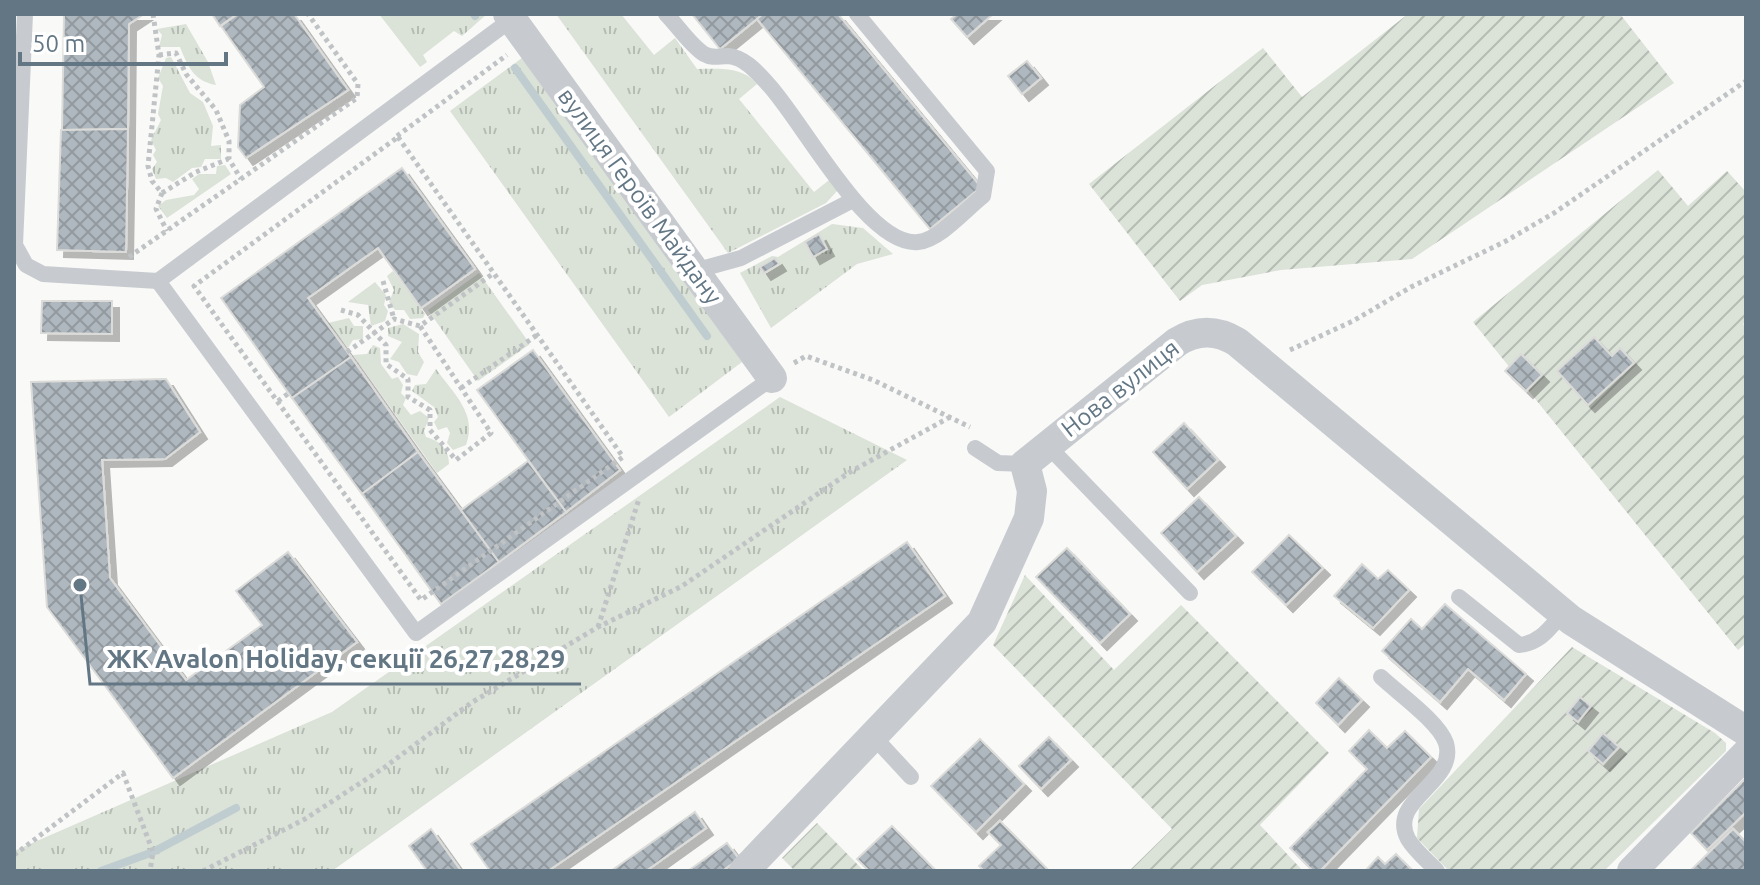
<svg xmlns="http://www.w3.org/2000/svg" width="1760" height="885" viewBox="0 0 1760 885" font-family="Ubuntu,sans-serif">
  <defs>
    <pattern id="grass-tufts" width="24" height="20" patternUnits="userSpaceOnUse" patternTransform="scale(2)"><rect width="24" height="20" fill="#dbe2d7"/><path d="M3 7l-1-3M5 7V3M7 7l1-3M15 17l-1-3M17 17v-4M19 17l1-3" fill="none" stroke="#b5bcb4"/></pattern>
    <pattern id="garden-furrows" width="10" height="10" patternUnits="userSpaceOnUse" patternTransform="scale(2)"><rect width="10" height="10" fill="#dbe2d7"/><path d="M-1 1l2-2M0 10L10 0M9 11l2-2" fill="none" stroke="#b5bcb4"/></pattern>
    <pattern id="building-cross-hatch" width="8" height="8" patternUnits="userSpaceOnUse" patternTransform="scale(2)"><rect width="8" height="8" fill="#afb8be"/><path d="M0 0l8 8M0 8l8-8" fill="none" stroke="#929aa0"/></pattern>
    <filter id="shadow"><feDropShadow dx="7" dy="7" stdDeviation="0" flood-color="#0004"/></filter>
  </defs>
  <rect width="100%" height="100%" fill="#f9f9f7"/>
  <!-- grass -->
  <g fill="url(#grass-tufts)">
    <path d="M379,14H487L462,36L454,31L423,55L427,62L420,67Z"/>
    <path d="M556,14H621L654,55L675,38L697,69C718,69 742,66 757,84L739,99L814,192L833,177L837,191L826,203L728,253Z"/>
    <path d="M186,24L208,62L216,85C194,81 188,67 180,47H159L162,35L157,29Z"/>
    <path d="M526,55L742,362L669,417L450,111Z"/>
    <path d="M171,57L190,93L203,102L213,126L211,146L221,145V159H205L201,167L192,168L173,182L166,178L156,179L152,169L157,162L153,155L156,150L151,140L161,120L158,114L163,86L158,78L166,58Z"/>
    <path d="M225,165L231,174L167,218L158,206L166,200L194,195L199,189L192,179L199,174H216L217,166Z"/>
    <path d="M832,224L863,228L893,254L857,264L771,328L740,273L772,256L778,257Z"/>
    <path d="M393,271L425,314L423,318L410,319L404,310H395L389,302L394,290L387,276Z"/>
    <path d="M479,273L530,344L478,381L428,310Z"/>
    <path d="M375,282L386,295L384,305L388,311L385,321L371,326L368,305L348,302Z"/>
    <path d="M349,318L354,326H363V339L353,340L348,348L328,323Z"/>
    <path d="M403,324L419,334L418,352L424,362L417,376L407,374L399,362L390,359L402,342L388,336V328Z"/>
    <path d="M373,345L380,348L381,364L392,379L398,377L403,385L401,393L406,398L403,405L411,415L420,411L429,418L424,431L426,437C440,441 449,449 449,464L437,473L353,355L367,354Z"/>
    <path d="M436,369C453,393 478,414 466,445L453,450L447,443L450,433L447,427L438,430L434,422L438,417L434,407L412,391L415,385L426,384Z"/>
    <path d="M780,397L907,460L332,871H14V851L332,712Z"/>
  </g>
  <!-- garden -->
  <g fill="url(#garden-furrows)">
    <path d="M1408,14H1620L1674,83L1412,259L1281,270L1202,285L1180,301L1089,184L1263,48L1302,97Z"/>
    <path d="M1658,170L1688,206L1727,171L1746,192V321L1743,324L1746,328V643L1738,650L1473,322Z"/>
    <path d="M1025,575L1114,670L1181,605L1329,753L1260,825L1303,871H1129L1172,829L993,645Z"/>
    <path d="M1572,647L1715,733L1726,743V751L1604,871H1449L1417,838L1419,809Z"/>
    <path d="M817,823L864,871H795L782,858Z"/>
  </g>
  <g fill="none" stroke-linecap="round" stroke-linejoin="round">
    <!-- stream -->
    <g stroke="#bfccd0" stroke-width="8">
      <path d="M474,14L475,16"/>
      <path d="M515,68L707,336"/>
      <path d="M101,871L153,852L236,808"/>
    </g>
  </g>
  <!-- building -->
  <g fill="url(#building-cross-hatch)" stroke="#dbdbd9" stroke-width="2" filter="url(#shadow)">
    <path d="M64,14H144L129,24L128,129L62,130Z"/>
    <path d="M212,14H237L220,26Z"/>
    <path d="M238,14H294L348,90L246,158L238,147L240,105L264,87L221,26Z"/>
    <path d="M692,14H763L720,49Z"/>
    <path d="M763,14H838L981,187L930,229L757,19Z"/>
    <path d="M957,14H993L967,37L951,19Z"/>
    <path d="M1027,61L1041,78L1022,94L1008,76Z"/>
    <path d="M128,129L126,252L57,250L61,130Z"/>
    <path d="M402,168L475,269L421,308L378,248L308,298L351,357L292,398L221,298Z"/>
    <path d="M819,234L827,249L813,257L805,242Z"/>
    <path d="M775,258L779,264L764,273L760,267Z"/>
    <path d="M42,301H112V334L41,333Z"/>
    <path d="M1594,337L1612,356L1620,348L1634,363L1588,405L1557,371Z"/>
    <path d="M533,350L620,470L566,512L477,390Z"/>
    <path d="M1521,354L1542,375L1526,391L1505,371Z"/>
    <path d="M351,357L418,452L362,494L292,398Z"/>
    <path d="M166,379L200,432L165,459L102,460L110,578L186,680L262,625L236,591L288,552L357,642L173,778L47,607L31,382Z"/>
    <path d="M1184,423L1218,460L1187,489L1153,452Z"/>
    <path d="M418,452L499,562L441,604L362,494Z"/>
    <path d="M528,461L566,512L499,562L461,510Z"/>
    <path d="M1199,497L1236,536L1197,572L1161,533Z"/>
    <path d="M1289,535L1323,568L1286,605L1252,572Z"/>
    <path d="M907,542L945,596L548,871H490L471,844Z"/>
    <path d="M1067,548L1130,614L1100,643L1036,577Z"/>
    <path d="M1362,564L1378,579L1388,570L1409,590L1373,628L1334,596Z"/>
    <path d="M1445,604L1526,674L1504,700L1468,669L1440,702L1382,651L1411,619L1422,629Z"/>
    <path d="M1339,678L1362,700L1338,725L1316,703Z"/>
    <path d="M1580,697L1591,706L1578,722L1567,713Z"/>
    <path d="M1369,730L1387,748L1405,731L1431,757L1320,871H1313L1290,848L1367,769L1349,751Z"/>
    <path d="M1603,733L1619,747L1603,764L1588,751Z"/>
    <path d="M1049,737L1071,760L1041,789L1019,766Z"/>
    <path d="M980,739L1024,784L976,832L931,786Z"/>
    <path d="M1746,778V812L1707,850L1691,833Z"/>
    <path d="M695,812L706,828L646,871H611Z"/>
    <path d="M1000,821L1049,871H984L979,866L1001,845L988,832Z"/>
    <path d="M892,826L936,871H869L857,859Z"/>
    <path d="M431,829L461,871H427L409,846Z"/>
    <path d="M1733,829L1746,842V871H1690Z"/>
    <path d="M727,843L739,859L722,871H688Z"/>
    <path d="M1396,854L1413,871H1365L1378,857L1385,864Z"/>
  </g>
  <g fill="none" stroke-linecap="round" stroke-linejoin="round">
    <!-- path -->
    <g stroke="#c0c3c5" stroke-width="5" stroke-dasharray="4 4" stroke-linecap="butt">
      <path d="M153,14L159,55L148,166L152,181L162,193L156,209L167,231"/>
      <path d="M159,55L176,53L186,74L216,110L229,141V159L241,179"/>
      <path d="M397,136L507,55"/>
      <path d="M398,137L623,457L421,600L194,286Z"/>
      <path d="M162,193L196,172L228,159"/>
      <path d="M129,257L357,98L358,84L308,14"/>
      <path d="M383,281L394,319"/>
      <path d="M341,310L358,315L386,345V364L408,379V397L430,410V430L456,460L491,433L420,326"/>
      <path d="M1290,350L1353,321L1411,287L1506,241L1554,213L1746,81"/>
      <path d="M347,352L394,319L420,326L494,273"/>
      <path d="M794,363L806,356L873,380L970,427"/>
      <path d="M461,388L537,335"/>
      <path d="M278,401L289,393"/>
      <path d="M598,627L639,499"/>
      <path d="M14,855L123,773L153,852L150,871"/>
      <path d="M203,871L305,819L385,767L471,703L598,627L682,586L850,472L952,416"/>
    </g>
    <!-- service -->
    <g stroke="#c7cbcf" stroke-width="16">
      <path d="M25,14L15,245L26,265L43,274L158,281"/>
      <path d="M666,14C678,26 690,45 704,54C713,59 719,56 728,56C744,57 757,72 767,83C801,118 867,247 918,242C940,240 966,209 983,196L987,171L857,14"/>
      <path d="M512,19L158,281L416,633L772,378"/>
      <path d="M694,271L741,258L853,200"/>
      <path d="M1047,445L1190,593"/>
      <path d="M975,448L998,463L1025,464"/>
      <path d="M1459,597L1519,645C1540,643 1549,629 1563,613"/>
      <path d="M1381,677C1398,693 1439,722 1446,743C1458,783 1387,799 1408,839C1415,851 1428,861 1437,871"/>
      <path d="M873,736L911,777"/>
    </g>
    <!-- minor -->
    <g stroke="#c7cbcf" stroke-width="30">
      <path d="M508,14L772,378"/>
      <path d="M744,871L982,622L1029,518L1032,491L1025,464L1177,342C1198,329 1217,330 1237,342L1571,620L1746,731"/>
      <path d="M1632,871L1746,754"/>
    </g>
  </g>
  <g text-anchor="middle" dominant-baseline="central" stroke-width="8" stroke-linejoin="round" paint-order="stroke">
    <!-- street labels -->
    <g font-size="24" fill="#627684" stroke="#fff">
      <text transform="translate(640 196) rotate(54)">вулиця Героїв Майдану</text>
      <text transform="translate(1120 388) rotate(-38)">Нова вулиця</text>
    </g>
  </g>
  <!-- callouts -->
  <path fill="none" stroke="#627684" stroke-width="3" d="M80 585L90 684H581"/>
  <circle fill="#627684" stroke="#fff" stroke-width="3" cx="80" cy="585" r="8"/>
  <g font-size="26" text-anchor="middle" font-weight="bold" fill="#627684" stroke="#fff" stroke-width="8" stroke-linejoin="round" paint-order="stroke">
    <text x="336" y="668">ЖК Avalon Holiday, секції 26,27,28,29</text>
  </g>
  <!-- border -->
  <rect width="1760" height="885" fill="none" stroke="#627684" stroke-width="32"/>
  <!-- scale -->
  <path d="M20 52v12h206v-12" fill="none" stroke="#627684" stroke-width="4"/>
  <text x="32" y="52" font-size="24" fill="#627684" stroke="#ffffff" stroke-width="6" paint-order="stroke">50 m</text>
</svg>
